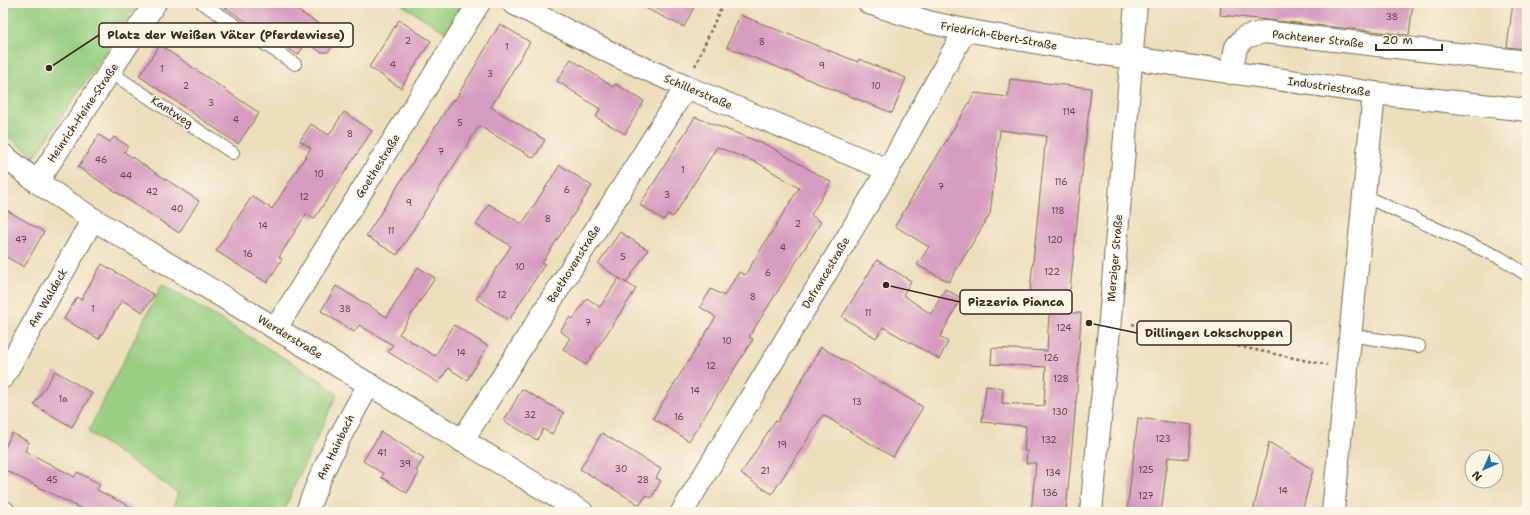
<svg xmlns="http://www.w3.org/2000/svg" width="1530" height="515" viewBox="0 0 1530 515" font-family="'Shantell Sans',sans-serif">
  <rect width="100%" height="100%" fill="#fcf5e5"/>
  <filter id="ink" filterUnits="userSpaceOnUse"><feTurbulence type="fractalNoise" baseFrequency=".025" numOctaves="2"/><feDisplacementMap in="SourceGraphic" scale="8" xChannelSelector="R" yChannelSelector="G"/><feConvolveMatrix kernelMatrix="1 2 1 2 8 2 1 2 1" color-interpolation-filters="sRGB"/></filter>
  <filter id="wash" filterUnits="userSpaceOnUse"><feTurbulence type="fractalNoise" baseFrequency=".012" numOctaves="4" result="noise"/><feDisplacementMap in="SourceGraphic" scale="16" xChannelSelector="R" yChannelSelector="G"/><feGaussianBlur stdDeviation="0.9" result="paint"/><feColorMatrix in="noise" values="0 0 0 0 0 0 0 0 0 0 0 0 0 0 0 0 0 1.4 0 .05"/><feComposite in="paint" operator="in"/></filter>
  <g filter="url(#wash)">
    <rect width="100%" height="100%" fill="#ecdebb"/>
    <!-- green -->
    <g fill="#98cf81" stroke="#6a7c50">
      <path d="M3,3H138L35,157L3,133Z"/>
      <path d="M399,3H461V10L447,33Z"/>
      <path d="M162,284L322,381L337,395L296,482L284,512H171L178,493L88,432Z"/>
    </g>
    <g id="blocks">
      <!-- building -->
      <g fill="#d69cbf">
        <path d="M218,3H286L319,24L316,27L336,41L328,52H321L306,43L298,55Z"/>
        <path d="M635,3H696L684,27Z"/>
        <path d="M1221,3H1413L1409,35L1220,15Z"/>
        <path d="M1513,3H1527V49L1507,47Z"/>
        <path d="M740,15L858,62L859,59L906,78L892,113L727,47Z"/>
        <path d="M399,20L431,41L401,88L369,67Z"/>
        <path d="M500,24L530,42L491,107L545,140L534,158L479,126L397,255L366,236L453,99L455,100Z"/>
        <path d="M160,45L259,113L238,144L139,76Z"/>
        <path d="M571,59L613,87L615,84L644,101L625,134L596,117L600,109L557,81Z"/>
        <path d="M1010,79L1091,88L1068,309H1070V313H1081L1077,391L1066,512H1031L1036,463H1026L1027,451H1024L1026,426L982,422L986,386L1003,388L1002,403L1044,406L1046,367L991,364L992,348L1047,351L1049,312L1028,310L1046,136L1000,130L990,214L949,282L917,265L929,247L895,226L975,93L1008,97Z"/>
        <path d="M344,112L372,131L314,219L306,214L279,257L282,259L267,283L216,251L252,196L272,209L311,148L300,141L311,124L329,135Z"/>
        <path d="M695,117L769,146L831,182L811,215L821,222L749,337L753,339L689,441L653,418L716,317L700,307L711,289L724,296L739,272L745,275L799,188L758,163L717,147L673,217L668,214L664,220L640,205Z"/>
        <path d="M99,135L110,142L114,137L128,146L124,152L199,201L179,233L78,167Z"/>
        <path d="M560,165L592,186L542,263L545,264L509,320L476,299L511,246L476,225L489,204L522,224Z"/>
        <path d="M3,208L44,232L24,267L3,255Z"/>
        <path d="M620,232L648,250L626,283L598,264Z"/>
        <path d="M877,260L911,281L903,295L931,314L945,289L961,298L940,337L948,342L939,359L883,327L876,338L842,317Z"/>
        <path d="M102,264L154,295L143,312L122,300L99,339L64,319L77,297L81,300Z"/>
        <path d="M418,267L435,278L399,334L435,356L454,325L488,346L467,380L448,368L439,383L388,352L393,345L359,325L354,332L321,311L336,286L387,317Z"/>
        <path d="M619,278L636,289L586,365L563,349L570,338L560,331L570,317L573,319L587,298L600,307Z"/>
        <path d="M821,347L923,407L893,457L823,415L772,494L741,474L775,421L777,422Z"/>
        <path d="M55,371L92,393L72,427L34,405Z"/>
        <path d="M522,389L564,413L552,434L543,429L537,440L504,421Z"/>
        <path d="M1138,418L1192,425L1188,459L1168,457L1161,512H1127Z"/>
        <path d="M381,432L424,458L416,471L419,473L407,493L381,477L384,474L363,461Z"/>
        <path d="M12,433L29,442L25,451L75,477L77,472L100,484L97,490L141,512H88L3,469V452Z"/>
        <path d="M602,433L661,469L656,478L661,481L651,498L646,495L640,505L580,469Z"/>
        <path d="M1269,442L1313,470L1302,512H1253Z"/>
      </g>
    </g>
  </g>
  <g filter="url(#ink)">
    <use href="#blocks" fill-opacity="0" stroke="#796955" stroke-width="1"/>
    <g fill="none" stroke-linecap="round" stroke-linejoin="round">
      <defs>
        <g id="lane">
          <path d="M202,3L295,64"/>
          <path d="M110,72L233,153"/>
          <path d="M1364,196L1501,258L1527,275"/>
          <path d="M1350,335L1419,346"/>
        </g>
        <g id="street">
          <path d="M513,3L617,56L686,87L888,170"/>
          <path d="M869,3L928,22L965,30L1097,53L1374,93L1527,110"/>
          <path d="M1231,73L1236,47L1245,37L1264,32L1527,62"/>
          <path d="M37,182L155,3"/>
          <path d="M276,328L479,3"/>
          <path d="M3,377L93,219"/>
          <path d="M462,441L686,87"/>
          <path d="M3,511L4,512"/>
          <path d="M307,512C322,467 346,425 369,384"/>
          <path d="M682,512L888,170L965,30"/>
          <path d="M1333,512L1374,93"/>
        </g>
        <g id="secondary">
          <path d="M3,155L37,182L93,219L582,512"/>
          <path d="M1091,512L1110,319L1136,3"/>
        </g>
      </defs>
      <!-- lane casing -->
      <use href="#lane" stroke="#796955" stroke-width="14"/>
      <!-- street casing -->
      <use href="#street" stroke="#796955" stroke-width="24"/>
      <!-- secondary casing -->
      <use href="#secondary" stroke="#796955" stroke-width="24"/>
      <!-- path -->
      <g stroke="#796955" stroke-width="2.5" stroke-dasharray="3 3" stroke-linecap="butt">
        <path d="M695,66L723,3"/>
        <path d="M1132,324L1327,365"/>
      </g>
      <!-- lane -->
      <use href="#lane" stroke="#fff" stroke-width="12"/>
      <!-- street -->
      <use href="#street" stroke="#fff" stroke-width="22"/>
      <!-- secondary -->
      <use href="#secondary" stroke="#fff" stroke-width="22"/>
    </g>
  </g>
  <g text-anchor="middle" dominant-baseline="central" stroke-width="3" stroke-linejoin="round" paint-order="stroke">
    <!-- number labels -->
    <g font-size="9" fill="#624646">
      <text x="1392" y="17">38</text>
      <text x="408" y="41">2</text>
      <text x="762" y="42">8</text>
      <text x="507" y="47">1</text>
      <text x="393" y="65">4</text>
      <text x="822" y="66">9</text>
      <text x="162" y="69">1</text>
      <text x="490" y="74">3</text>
      <text x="186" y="86">2</text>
      <text x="876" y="86">10</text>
      <text x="211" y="103">3</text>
      <text x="1069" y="112">114</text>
      <text x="236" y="120">4</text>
      <text x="460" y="123">5</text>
      <text x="350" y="134">8</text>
      <text x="441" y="152">7</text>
      <text x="101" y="160">46</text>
      <text x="683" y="170">1</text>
      <text x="319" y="174">10</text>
      <text x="126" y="176">44</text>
      <text x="1061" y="182">116</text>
      <text x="941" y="187">7</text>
      <text x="567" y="190">6</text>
      <text x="152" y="192">42</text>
      <text x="667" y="195">3</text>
      <text x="304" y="197">12</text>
      <text x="409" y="203">9</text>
      <text x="177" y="209">40</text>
      <text x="1058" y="211">118</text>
      <text x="548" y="219">8</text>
      <text x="798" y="224">2</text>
      <text x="263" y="226">14</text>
      <text x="391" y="231">11</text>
      <text x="21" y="240">47</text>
      <text x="1055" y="240">120</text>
      <text x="783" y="248">4</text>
      <text x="248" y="254">16</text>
      <text x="623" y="257">5</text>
      <text x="520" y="267">10</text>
      <text x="1052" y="272">122</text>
      <text x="768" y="273">6</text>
      <text x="502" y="295">12</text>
      <text x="753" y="297">8</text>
      <text x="93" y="309">1</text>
      <text x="345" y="309">38</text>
      <text x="868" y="313">11</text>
      <text x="588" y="323">7</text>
      <text x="1064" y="328">124</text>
      <text x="727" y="341">10</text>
      <text x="461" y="353">14</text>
      <text x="1051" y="358">126</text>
      <text x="711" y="366">12</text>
      <text x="1061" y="379">128</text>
      <text x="695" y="391">14</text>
      <text x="63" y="399">1a</text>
      <text x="857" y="402">13</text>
      <text x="1060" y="412">130</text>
      <text x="530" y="415">32</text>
      <text x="679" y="417">16</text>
      <text x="1163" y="439">123</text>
      <text x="1049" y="440">132</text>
      <text x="782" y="445">19</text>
      <text x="382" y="453">41</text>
      <text x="405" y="464">39</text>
      <text x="621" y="469">30</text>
      <text x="1146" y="470">125</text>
      <text x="765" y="471">21</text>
      <text x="1053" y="473">134</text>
      <text x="52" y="480">45</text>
      <text x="643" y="480">28</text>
      <text x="1283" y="491">14</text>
      <text x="1050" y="493">136</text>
      <text x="1146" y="496">127</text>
    </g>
    <!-- street labels -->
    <g font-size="11" fill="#3b2a1e" stroke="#fcf5e5">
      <text transform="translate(999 36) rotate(10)">Friedrich-Ebert-Straße</text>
      <text transform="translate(1318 39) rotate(6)">Pachtener Straße</text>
      <text transform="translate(1329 87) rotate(8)">Industriestraße</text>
      <text transform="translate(698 92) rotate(23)">Schillerstraße</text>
      <text transform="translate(172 112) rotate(33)">Kantweg</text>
      <text transform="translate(83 113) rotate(-56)">Heinrich-Heine-Straße</text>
      <text transform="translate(378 166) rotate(-58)">Goethestraße</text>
      <text transform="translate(1115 258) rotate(-85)">Merziger Straße</text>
      <text transform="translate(574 264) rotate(-58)">Beethovenstraße</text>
      <text transform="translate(826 273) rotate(-59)">Defrancestraße</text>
      <text transform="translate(48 298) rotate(-60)">Am Waldeck</text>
      <text transform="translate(290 337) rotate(31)">Werderstraße</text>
      <text transform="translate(336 447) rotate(-64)">Am Hainbach</text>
    </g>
  </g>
  <!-- callouts -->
  <path fill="none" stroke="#3b2a1e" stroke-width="1.5" d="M49 68L99 35M886 285L960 302M1089 323L1137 333"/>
  <g fill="#3b2a1e" stroke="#fcf5e5" stroke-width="1.5">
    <circle cx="49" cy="68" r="4"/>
    <circle cx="886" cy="285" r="4"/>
    <circle cx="1089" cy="323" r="4"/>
  </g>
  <g fill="#fcf5e5" stroke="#3b2a1e" stroke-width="1.5">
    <rect x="99" y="23" width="254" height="24" rx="4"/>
    <rect x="960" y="290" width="112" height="24" rx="4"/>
    <rect x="1137" y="321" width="154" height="24" rx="4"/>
  </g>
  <g font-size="12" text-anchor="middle" font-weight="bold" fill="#3b2a1e">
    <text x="226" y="39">Platz der Weißen Väter (Pferdewiese)</text>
    <text x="1016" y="306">Pizzeria Pianca</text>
    <text x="1214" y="337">Dillingen Lokschuppen</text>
  </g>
  <!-- margin -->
  <rect width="1530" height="515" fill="none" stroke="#fcf5e5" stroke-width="16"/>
  <!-- north arrow -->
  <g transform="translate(1484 469) rotate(225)"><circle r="19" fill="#fcf5e5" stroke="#afa495"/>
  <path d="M0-3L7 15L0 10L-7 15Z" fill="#1f6fb2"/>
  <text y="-6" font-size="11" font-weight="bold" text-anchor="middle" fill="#3b2a1e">N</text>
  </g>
  <!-- scale -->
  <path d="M1376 44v6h66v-6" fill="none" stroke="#3b2a1e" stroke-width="2"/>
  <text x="1382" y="44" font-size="12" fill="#3b2a1e" stroke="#fcf5e5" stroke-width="3" paint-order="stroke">20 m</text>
</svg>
